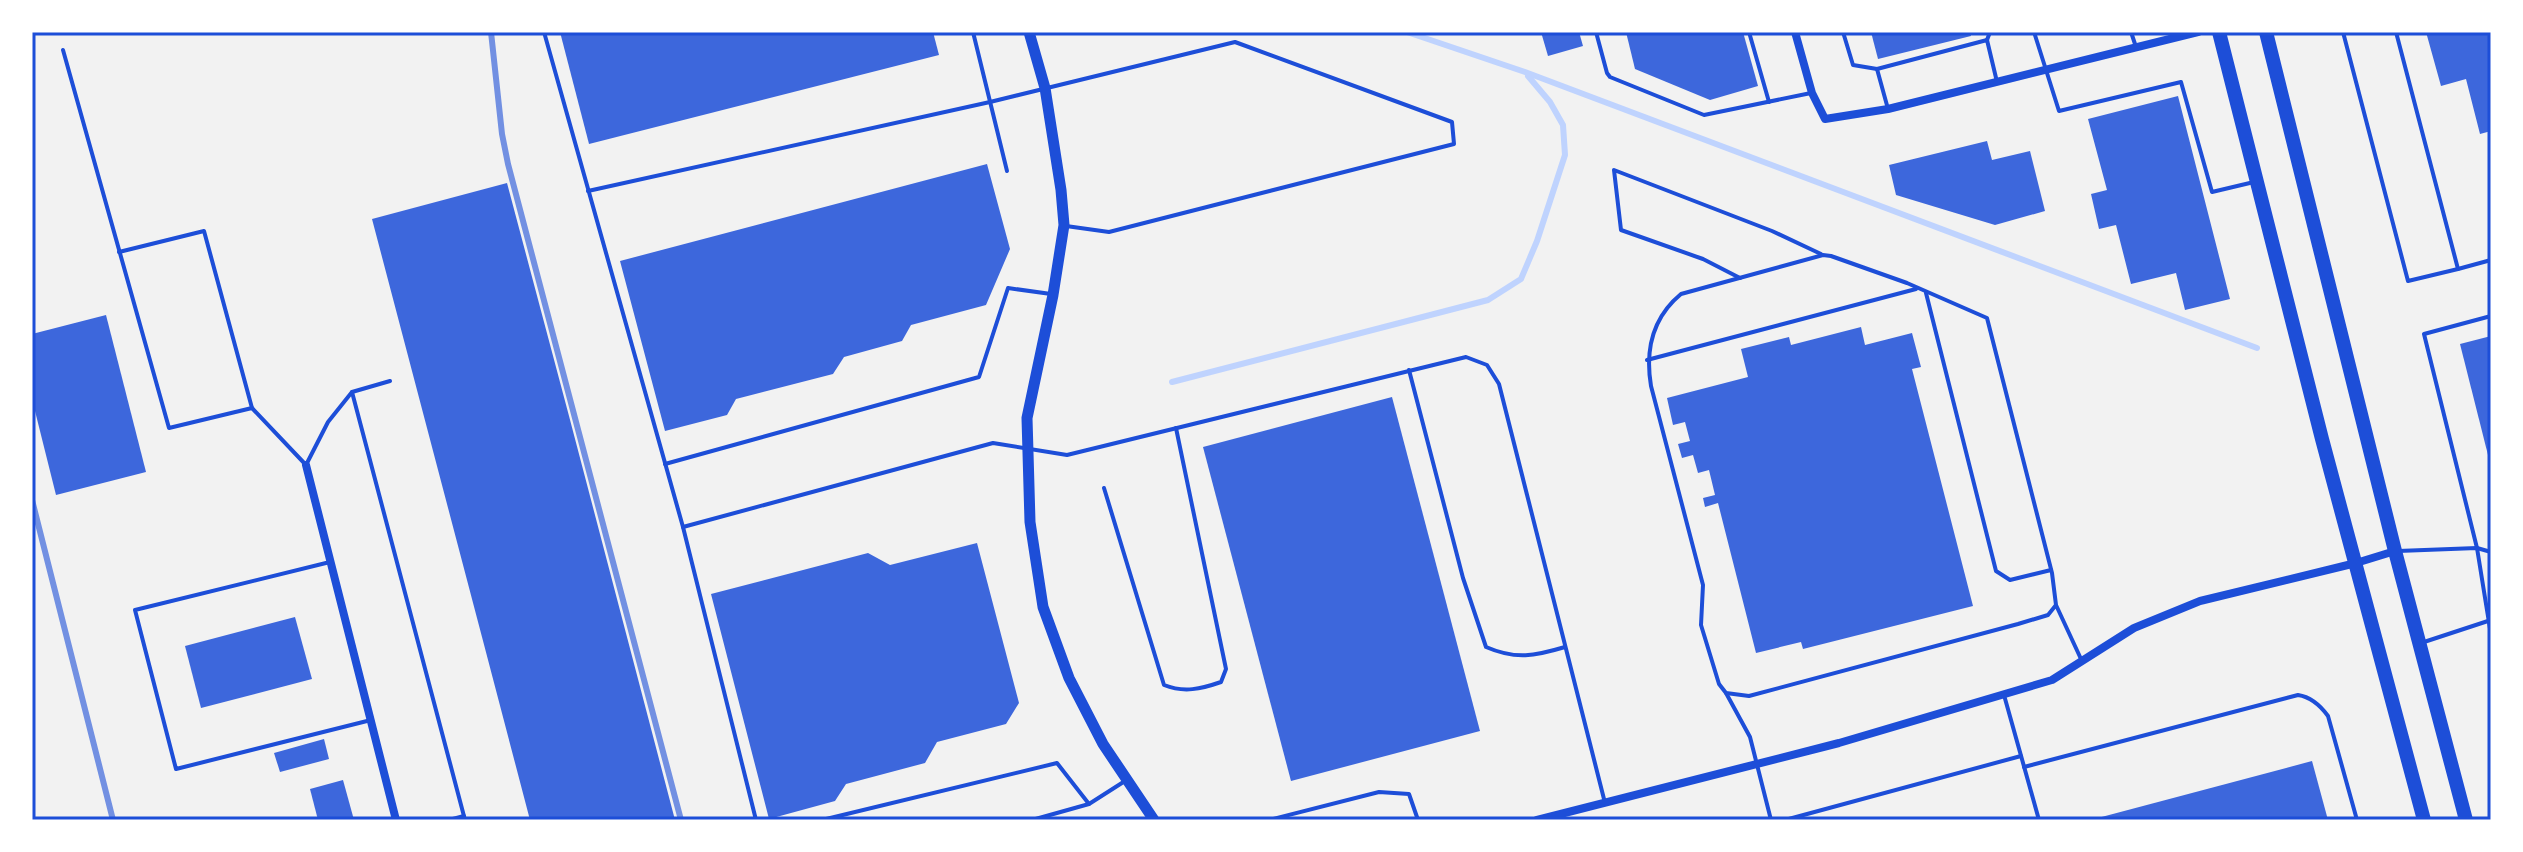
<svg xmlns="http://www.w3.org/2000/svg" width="2523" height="852" viewBox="0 0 2523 852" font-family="'Varela Round',sans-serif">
  <rect width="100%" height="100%" fill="#f2f2f2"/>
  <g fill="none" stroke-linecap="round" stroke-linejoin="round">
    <!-- stream -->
    <g stroke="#bfd3fe" stroke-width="6">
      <path d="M1407,32L1525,72L2257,348"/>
      <path d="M1172,382L1488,300L1521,279L1537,241L1565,155L1563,125L1550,102L1528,76"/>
    </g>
  </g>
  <!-- building -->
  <g fill="#3d67dc">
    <path d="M560,32H933L939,55L589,144Z"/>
    <path d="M1541,32H1579L1583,46L1548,56Z"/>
    <path d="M1626,32H1743L1758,86L1710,100L1635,69Z"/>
    <path d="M1871,32H1970L1971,36L1878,59Z"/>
    <path d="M2426,32H2491V131L2480,134L2466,79L2441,86Z"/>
    <path d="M2178,96L2230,299L2185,310L2176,273L2131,284L2116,225L2099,229L2091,194L2107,190L2088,119Z"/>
    <path d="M1987,141L1992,160L2030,151L2045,211L1995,225L1896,195L1889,165Z"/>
    <path d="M987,164L1010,249L986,305L911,325L902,341L844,357L833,374L736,399L727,415L665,431L620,261Z"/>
    <path d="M507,183L569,416L675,820H530L482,637L372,219Z"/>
    <path d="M106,315L146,472L56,495L32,399V334Z"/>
    <path d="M1861,327L1865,345L1912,333L1921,367L1912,369L1973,606L1803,649L1801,642L1756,653L1718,503L1705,507L1703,498L1715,495L1709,470L1698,473L1693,455L1682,458L1678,444L1690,441L1685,422L1673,425L1667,398L1748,377L1741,349L1789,337L1791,345Z"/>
    <path d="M2491,336V462L2490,463L2460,344Z"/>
    <path d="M1392,397L1480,731L1291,781L1203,447Z"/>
    <path d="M977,543L1019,703L1006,724L937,742L925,763L846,784L835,801L769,819L711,594L868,553L890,565Z"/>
    <path d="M295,617L312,679L201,708L185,646Z"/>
    <path d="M324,739L329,759L280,772L274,753Z"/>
    <path d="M2312,761L2328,820H2094V819Z"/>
    <path d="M343,780L354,820H318L310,789Z"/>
  </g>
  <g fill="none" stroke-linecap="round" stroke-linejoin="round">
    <!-- service -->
    <g stroke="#1d4ed8" stroke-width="4">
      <path d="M544,32L683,527L756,820"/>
      <path d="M973,32L1007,171"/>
      <path d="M1596,32L1607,73L1610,77L1704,115L1811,93"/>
      <path d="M1749,32L1769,102"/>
      <path d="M1843,32L1853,65L1877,69L1987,40L1997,82"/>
      <path d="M2034,32L2059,111L2181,82L2212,192L2254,182"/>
      <path d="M2131,32L2136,47"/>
      <path d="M2343,32L2408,281L2458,269"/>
      <path d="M2396,32L2458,269L2491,260"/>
      <path d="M1987,40L1990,32"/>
      <path d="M63,50L169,428L252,408L306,465L328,422L352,392"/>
      <path d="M1877,69L1888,109"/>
      <path d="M588,191L990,102L1235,42L1452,122L1454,144L1109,232L1066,226"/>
      <path d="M119,252L204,231L252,408"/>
      <path d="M1740,278L1703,259L1621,230L1614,170L1772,231L1821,254"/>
      <path d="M1926,293L1996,571L2010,580L2051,570"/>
      <path d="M2491,316L2424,334L2477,548L2491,635"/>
      <path d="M1647,360L1916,289"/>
      <path d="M1409,370L1463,578L1486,647C1516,660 1535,656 1565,647"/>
      <path d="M390,381L352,392L465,820"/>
      <path d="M665,464L979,377L1008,288L1051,294"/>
      <path d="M1104,488L1164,685C1184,693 1201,689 1221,682L1226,669L1176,428"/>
      <path d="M683,527L993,443L1067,455L1466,357L1487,365L1499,384L1605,803"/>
      <path d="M2398,551L2477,548L2491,552"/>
      <path d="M330,562L135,610L176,769L371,720"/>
      <path d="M2056,605L2048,615L2018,624L1749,696L1726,693L1719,684L1701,625L1703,585L1651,386C1645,350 1652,318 1681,294L1823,255L1831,256L1907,283L1987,318L2052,573L2056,605L2081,659"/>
      <path d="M2421,643L2491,620"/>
      <path d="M1726,693L1750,737L1771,820"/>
      <path d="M2004,695L2039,820"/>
      <path d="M2024,767L2298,695C2311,697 2320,705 2328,716L2357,820"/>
      <path d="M449,820L464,816"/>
      <path d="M822,820L1057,763L1089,804"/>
      <path d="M1032,820L1089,804L1125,781"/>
      <path d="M1269,820L1379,792L1409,794L1418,820"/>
      <path d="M1785,820L2021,756"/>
    </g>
    <!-- minor -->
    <g stroke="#1d4ed8" stroke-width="8">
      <path d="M1795,32L1812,93L1825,119L1888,109L2198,32"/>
      <path d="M306,465L396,820"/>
      <path d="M1537,820L1839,743L2052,680L2134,628L2200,601L2356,563L2395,551"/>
    </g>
    <!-- tertiary -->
    <path stroke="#1d4ed8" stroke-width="11" d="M1029,32L1045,88L1061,190L1064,225L1053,295L1027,418L1030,522L1043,607L1069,678L1103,744L1154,820"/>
    <!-- primary -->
    <g stroke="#1d4ed8" stroke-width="14">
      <path d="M2219,32L2322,439L2424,820"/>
      <path d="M2266,32L2395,551L2466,820"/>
    </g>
    <!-- rail -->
    <g stroke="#7290e2" stroke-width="6">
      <path d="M491,32L502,134L508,164L681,820"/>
      <path d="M32,500L113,820"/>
    </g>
  </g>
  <!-- border -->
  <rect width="2523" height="852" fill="none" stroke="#ffffff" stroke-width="68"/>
  <rect x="34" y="34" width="2455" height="784" fill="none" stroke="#1d4ed8" stroke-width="3"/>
</svg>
